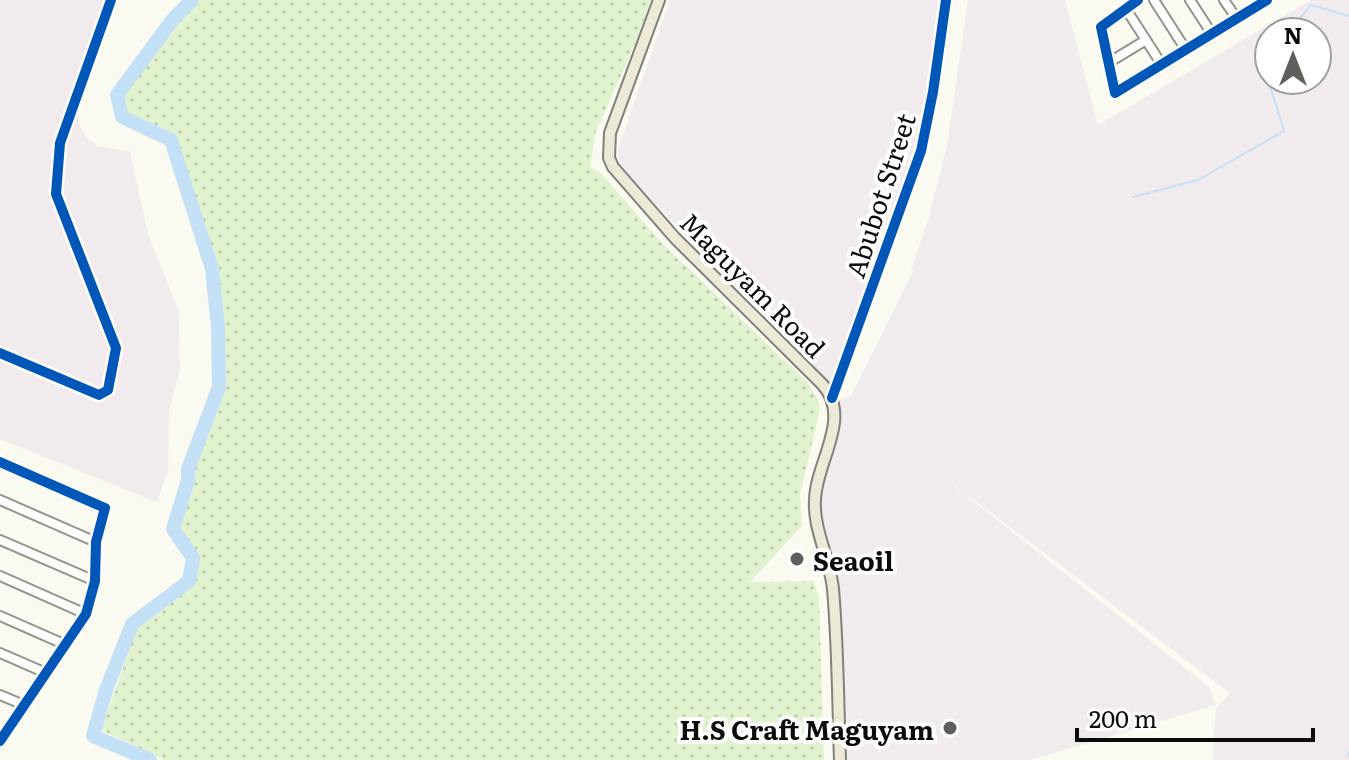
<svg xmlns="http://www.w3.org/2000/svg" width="1349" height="760" viewBox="0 0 1349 760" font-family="Literata,serif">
  <defs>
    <pattern id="grass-dots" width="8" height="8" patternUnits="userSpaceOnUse" patternTransform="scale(2)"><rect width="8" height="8" fill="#e0f2ce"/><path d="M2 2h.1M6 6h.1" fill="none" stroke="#bfceb0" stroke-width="1.8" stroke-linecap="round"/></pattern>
  </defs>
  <rect width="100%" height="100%" fill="#fafaf0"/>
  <!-- industrial -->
  <g fill="#f2ebee" fill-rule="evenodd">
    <path d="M0,0H115L78,104L79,124L86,137L97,146L130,152L148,234L179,311L180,370L169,410L168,471L157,502L0,439Z"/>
    <path d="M670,0H941L931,91L917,152L835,388L716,268L627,173L619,160L618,149Z"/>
    <path d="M968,0H1065L1098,125L1311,0H1349V760H1212L1216,709L1230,693L934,470L1209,687L1216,705L1030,760H843L834,589L816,502L840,418L839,400L851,396L913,271L911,269L928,220L947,146ZM1269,32H1317V80H1269Z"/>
  </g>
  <!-- grass -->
  <path fill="url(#grass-dots)" d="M197,0H651L634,46L595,134L590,167L600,172L663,244L808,383L818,400L820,410L800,494L802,526L750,582L814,581L819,598L824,760H165L101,730L137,628L193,586L197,556L176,528L210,415L223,386L220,319L215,270L173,137L126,115L120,97L176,20Z"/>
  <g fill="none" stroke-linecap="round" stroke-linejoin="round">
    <!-- stream -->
    <g stroke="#c4e0f7" stroke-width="2">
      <path d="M1288,32L1311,5L1349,16"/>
      <path d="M1133,197L1198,180L1284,131L1263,63L1269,55"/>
      <path d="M1347,757L1349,752"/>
    </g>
    <!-- river -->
    <path stroke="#c4e0f7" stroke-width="14" d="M150,760L93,736L106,690L132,624L189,581L193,558L173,529L188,480V469L219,387L218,327L212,269L171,140L122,117L117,95L173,19L192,0"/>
    <defs>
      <g id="minor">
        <path d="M1138,0L1101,27L1115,93L1267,0"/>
        <path d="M1154,0L1186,50"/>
        <path d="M1190,0L1212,34"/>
        <path d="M1224,0L1237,19"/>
        <path d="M1126,9L1162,65"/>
        <path d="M1108,63L1146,40"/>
        <path d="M0,353L99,395L108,390L116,348L56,194L60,143L111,0"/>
        <path d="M832,398L921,151L933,92L946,0"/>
        <path d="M0,462L105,508L96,542L95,581L86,614L0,741"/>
        <path d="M0,500L96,542"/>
        <path d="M0,540L95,581"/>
        <path d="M0,576L86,614"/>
        <path d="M0,616L66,645"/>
        <path d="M0,653L46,673"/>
        <path d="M0,695L24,705"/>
      </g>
      <path id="major" d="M659,0L610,133L609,158L613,167L675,238L822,384C853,418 816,461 815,500C813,529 830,559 833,589C838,646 838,703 840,760"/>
    </defs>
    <!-- minor casing -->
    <use href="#minor" stroke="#93938f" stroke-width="12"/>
    <!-- major casing -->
    <use href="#major" stroke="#80807c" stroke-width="14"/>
    <!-- minor -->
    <use href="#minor" stroke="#fefefd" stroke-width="8"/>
    <!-- major -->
    <use href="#major" stroke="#ece9d6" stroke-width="10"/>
    <defs>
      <g id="cycleway">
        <path d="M1138,0L1101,27L1115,93L1267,0"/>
        <path d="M0,353L99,395L108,390L116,348L56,194L60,143L111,0"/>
        <path d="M832,398L921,151L933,92L946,0"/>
        <path d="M0,462L105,508L96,542L95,581L86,614L0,741"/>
      </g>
    </defs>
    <!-- cycleway casing -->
    <use href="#cycleway" stroke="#fff" stroke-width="15"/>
    <!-- cycleway -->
    <use href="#cycleway" stroke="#0057b8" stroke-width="10"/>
  </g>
  <!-- markers -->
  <g fill="#5f5f5c" stroke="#fff" stroke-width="3">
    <circle cx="797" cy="559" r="8"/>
    <circle cx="950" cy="728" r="8"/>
  </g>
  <g text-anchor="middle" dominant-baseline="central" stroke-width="8" stroke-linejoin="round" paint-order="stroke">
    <!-- street labels -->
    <g font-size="26" fill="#0c0c0c" stroke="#fff">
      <text transform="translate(879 195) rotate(-72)">Abubot Street</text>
      <text transform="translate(754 284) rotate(45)">Maguyam Road</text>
    </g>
    <!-- poi labels -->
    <g font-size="26" font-weight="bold" fill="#0c0c0c" stroke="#fff" text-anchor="start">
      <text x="813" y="559">Seaoil</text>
      <text x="934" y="728" text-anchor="end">H.S Craft Maguyam</text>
    </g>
  </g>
  <!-- north arrow -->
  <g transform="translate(1293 56)"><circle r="38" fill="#ffffff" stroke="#9e9e9e" stroke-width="2"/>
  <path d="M0-6L14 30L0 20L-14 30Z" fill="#5f5f5c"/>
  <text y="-12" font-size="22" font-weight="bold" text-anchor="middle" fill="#0c0c0c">N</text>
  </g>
  <!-- scale -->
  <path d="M1077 728v12h236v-12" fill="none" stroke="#0c0c0c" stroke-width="4"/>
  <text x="1089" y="728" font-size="24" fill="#0c0c0c" stroke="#ffffff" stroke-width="6" paint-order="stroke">200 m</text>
</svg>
